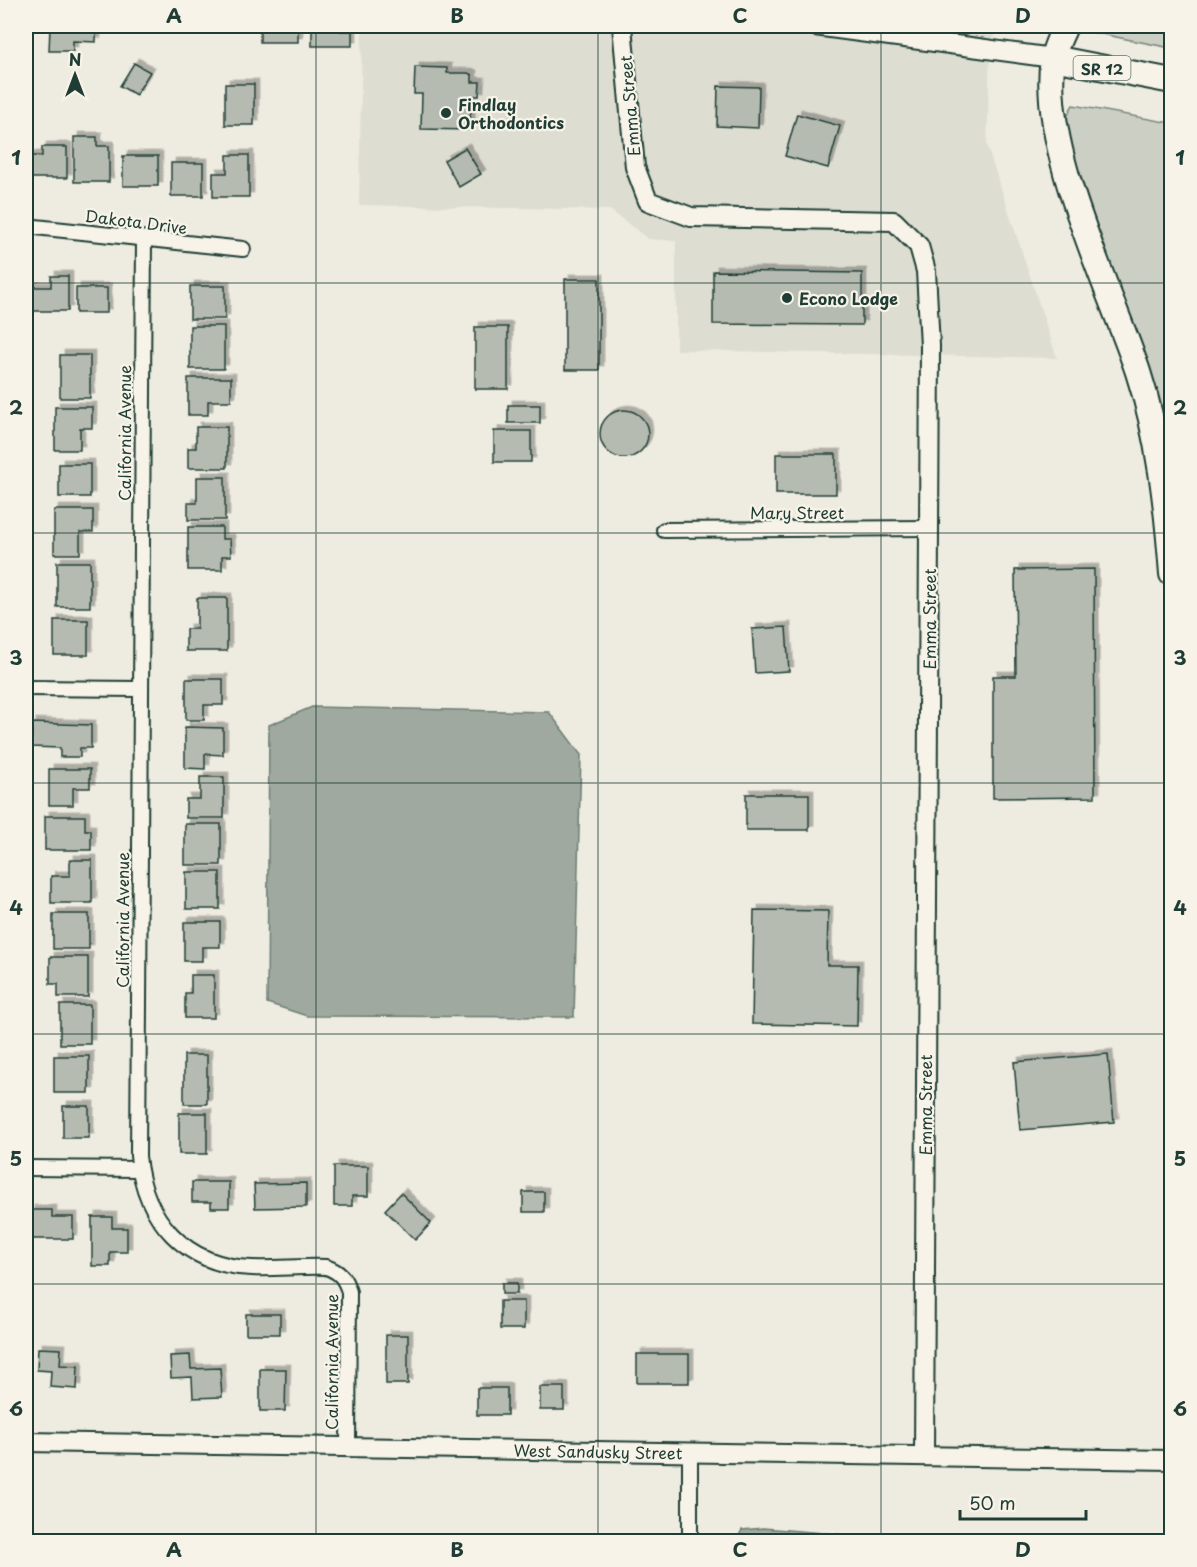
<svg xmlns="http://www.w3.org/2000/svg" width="1197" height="1567" viewBox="0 0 1197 1567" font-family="'Playpen Sans',sans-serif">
  <defs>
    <filter id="shadow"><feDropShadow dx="4.5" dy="-4.5" stdDeviation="0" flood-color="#0004"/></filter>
  </defs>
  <rect width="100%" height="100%" fill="#eeece1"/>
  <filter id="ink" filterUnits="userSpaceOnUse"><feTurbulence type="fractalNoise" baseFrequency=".0167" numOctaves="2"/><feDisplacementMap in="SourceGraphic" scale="12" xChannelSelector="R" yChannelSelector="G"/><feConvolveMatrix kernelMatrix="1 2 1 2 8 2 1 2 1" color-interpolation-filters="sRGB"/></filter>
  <g filter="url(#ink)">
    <!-- built -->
    <path fill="#ddddd2" d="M362,26H998L990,50L987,146L1057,358L676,350V241L648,239L610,210L359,205Z"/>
    <!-- green -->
    <g fill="#cccfc4" stroke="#76867c" stroke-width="1.5">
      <path d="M1077,26H1171V48L1076,29Z"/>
      <path d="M1073,105L1171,123V489L1078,180C1072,157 1058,125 1073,105Z"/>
    </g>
    <!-- water -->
    <g fill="#9fa99f" stroke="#6c7e74" stroke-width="1.5">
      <path d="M312,707L549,712L581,755L574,1017L307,1016L267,1003L269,725Z"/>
      <path d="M763,1528L837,1534L874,1541H918H736L742,1530Z"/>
    </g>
    <!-- building -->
    <g fill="#b5bbb0" stroke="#1f3d34" stroke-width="1.5" filter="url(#shadow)">
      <path d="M72,26H96V42L73,41V51H49L50,27Z"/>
      <rect x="260" y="26" width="38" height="16"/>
      <path d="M312,26H340V31H352V46H312Z"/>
      <path d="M134,63L150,72L136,95L120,86Z"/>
      <path d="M415,67L447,68V73H468L472,75V82H480L479,96H471L470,130L421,129L422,94H414Z"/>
      <rect x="225" y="84" width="29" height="41"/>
      <path d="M718,86L759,87L758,128L717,126Z"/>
      <path d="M797,114L840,126L828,168L785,156Z"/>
      <path d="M74,137H97V146H109V182H74Z"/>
      <path d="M42,147H67V178H29V156H42Z"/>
      <path d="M465,148L481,174L459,187L444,160Z"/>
      <path d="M227,155H249V197H213V173H227Z"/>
      <rect x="123" y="156" width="35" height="30"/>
      <rect x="171" y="163" width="32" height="33"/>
      <path d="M713,271L862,273V325L713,324Z"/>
      <path d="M51,276H68V311H29V287H51Z"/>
      <rect x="565" y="279" width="34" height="91"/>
      <rect x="190" y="286" width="35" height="33"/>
      <rect x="76" y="288" width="31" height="25"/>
      <rect x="190" y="326" width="34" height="43"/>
      <rect x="475" y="327" width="33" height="62"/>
      <rect x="60" y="355" width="30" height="43"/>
      <path d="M188,378H231V401H208V415H188Z"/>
      <rect x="508" y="405" width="32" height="18"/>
      <path d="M55,407H92V428H80V450H55Z"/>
      <circle cx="624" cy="434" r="24"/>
      <path d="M196,427H227V468H188V448H196Z"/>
      <rect x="494" y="431" width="37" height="31"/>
      <rect x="776" y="454" width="60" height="40"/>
      <rect x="59" y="464" width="31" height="33"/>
      <path d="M197,477H225V520H188V503H197Z"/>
      <path d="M54,510H93V532H80V554H54Z"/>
      <path d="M188,527H222V539H230L231,556H222V570H188Z"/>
      <rect x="57" y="562" width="33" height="45"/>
      <path d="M1094,569L1095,797L993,798V676H1016L1015,570Z"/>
      <path d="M197,598H227V651H186V629H197Z"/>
      <rect x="54" y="620" width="34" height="35"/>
      <path d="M786,627L789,671L755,673L752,629Z"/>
      <path d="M186,679H223V705H204V720H186Z"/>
      <path d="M32,723L91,725V748H80V757H60V748L31,747Z"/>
      <path d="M185,727L223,728V755L205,754V769L185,768Z"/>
      <path d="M49,769H90V788H73V805H49Z"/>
      <path d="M200,777H224V818H186V799H200Z"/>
      <rect x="746" y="794" width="63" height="36"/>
      <path d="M45,816H85V830H91V850H45Z"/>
      <rect x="185" y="824" width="36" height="41"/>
      <path d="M70,860H92V903H51V876H70Z"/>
      <rect x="186" y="872" width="34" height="37"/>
      <path d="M754,910L828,911L827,965H858L857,1026L752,1024Z"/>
      <rect x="53" y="914" width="36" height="35"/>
      <path d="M184,922H220V947H202V961H184Z"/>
      <path d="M50,957H88V997H58V984H50Z"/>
      <path d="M191,975H214V1018H185V993H191Z"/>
      <rect x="60" y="1005" width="30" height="39"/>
      <path d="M1108,1054L1114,1122L1020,1130L1014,1062Z"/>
      <rect x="184" y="1055" width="23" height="49"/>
      <rect x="54" y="1056" width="35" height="37"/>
      <rect x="63" y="1106" width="26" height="32"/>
      <rect x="179" y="1113" width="28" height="41"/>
      <path d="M334,1166H368V1196H352V1206H334Z"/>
      <path d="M192,1182H229V1208H211V1202H192Z"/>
      <path d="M306,1183V1207L255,1208L254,1184Z"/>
      <rect x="523" y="1192" width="21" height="20"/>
      <path d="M401,1193L431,1223L415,1240L385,1210Z"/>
      <path d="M30,1210H52V1217H73V1239H26V1215H30Z"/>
      <path d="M92,1217H112V1228H127V1252H110V1266H92Z"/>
      <rect x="502" y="1283" width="15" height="11"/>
      <rect x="500" y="1301" width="24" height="28"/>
      <rect x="246" y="1314" width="34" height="20"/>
      <rect x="386" y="1335" width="22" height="49"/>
      <path d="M38,1348L61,1349L60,1365L78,1366L77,1389L50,1387L51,1371L37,1370Z"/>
      <rect x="637" y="1354" width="52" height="29"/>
      <path d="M190,1355L191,1369L220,1368L222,1397L193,1398L192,1377L171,1378L170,1356Z"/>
      <path d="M260,1369H286L285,1411H260Z"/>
      <rect x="540" y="1387" width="24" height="23"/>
      <rect x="477" y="1388" width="30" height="27"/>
    </g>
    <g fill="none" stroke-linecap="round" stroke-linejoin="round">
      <defs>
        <g id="street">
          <path d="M26,226L243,249"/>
          <path d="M144,239L138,1156C144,1219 185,1266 252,1268C276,1269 301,1266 326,1267C340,1272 345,1278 349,1292L348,1449"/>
          <path d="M664,530L929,528"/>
          <path d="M26,688L139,689"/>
          <path d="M26,1168L139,1169"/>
          <path d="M690,1542V1452"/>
        </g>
        <g id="secondary">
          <path d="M622,26L635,167L648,201L691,217L894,221L919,246L926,271L930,346L924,1456"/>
          <path d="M815,26L1053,58"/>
          <path d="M26,1442L1172,1460"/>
        </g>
        <g id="highway">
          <path d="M1065,26C1061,36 1054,48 1053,59C1039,146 1110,288 1138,372C1159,436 1167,507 1172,574"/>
          <path d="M1053,58L1172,81"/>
        </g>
      </defs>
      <!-- street casing -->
      <use href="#street" stroke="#1f3d34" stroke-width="18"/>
      <!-- secondary casing -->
      <use href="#secondary" stroke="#1f3d34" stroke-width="22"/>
      <!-- highway casing -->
      <use href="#highway" stroke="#1f3d34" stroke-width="28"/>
      <!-- street -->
      <use href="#street" stroke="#f7f3e8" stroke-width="14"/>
      <!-- secondary -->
      <use href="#secondary" stroke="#f7f3e8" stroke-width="18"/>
      <!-- highway -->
      <use href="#highway" stroke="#f7f3e8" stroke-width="24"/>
    </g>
  </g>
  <!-- grid -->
  <path fill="none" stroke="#1f3d34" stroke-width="1.5" stroke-opacity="0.55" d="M316,26V1542M598,26V1542M881,26V1542M26,283H1172M26,533H1172M26,783H1172M26,1034H1172M26,1284H1172"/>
  <!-- markers -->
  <g fill="#1f3d34" stroke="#f7f3e8" stroke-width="2">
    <circle cx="446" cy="113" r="6"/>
    <circle cx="787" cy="298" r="6"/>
  </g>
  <g text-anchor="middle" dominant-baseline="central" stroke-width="4.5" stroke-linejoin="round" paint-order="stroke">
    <!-- shield labels -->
    <rect fill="#f7f3e8" stroke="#60746a" stroke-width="1.5" x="1073.5" y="56" width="57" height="24" rx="4.5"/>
    <g font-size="15" font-weight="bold" fill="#1f3d34">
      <text x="1102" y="68">SR 12</text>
    </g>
    <!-- poi labels -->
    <g font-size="16" font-weight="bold" fill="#1f3d34" stroke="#f7f3e8" text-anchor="start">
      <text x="458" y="104">Findlay<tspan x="458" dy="18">Orthodontics</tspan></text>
      <text x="799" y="298">Econo Lodge</text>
    </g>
    <!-- street labels -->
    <g font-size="16" fill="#1f3d34" stroke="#f7f3e8">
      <text transform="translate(629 106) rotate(-95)">Emma Street</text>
      <text transform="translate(136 221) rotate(7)">Dakota Drive</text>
      <text transform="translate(124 433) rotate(-90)">California Avenue</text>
      <text x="797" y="512">Mary Street</text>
      <text transform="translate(929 619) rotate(-90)">Emma Street</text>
      <text transform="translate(122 920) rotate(-90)">California Avenue</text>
      <text transform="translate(925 1105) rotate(-90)">Emma Street</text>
      <text transform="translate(331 1362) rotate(-90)">California Avenue</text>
      <text transform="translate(598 1451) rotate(1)">West Sandusky Street</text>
    </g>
  </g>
  <!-- margin -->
  <rect width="1197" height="1567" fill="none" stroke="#f7f3e8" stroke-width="66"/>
  <!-- north arrow -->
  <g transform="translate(75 75)" stroke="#f7f3e8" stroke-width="4.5" paint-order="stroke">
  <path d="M0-4.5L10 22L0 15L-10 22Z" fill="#1f3d34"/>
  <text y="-9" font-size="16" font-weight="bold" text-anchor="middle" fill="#1f3d34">N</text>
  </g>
  <!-- scale -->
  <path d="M960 1510v9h126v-9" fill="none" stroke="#1f3d34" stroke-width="3"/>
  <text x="969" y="1510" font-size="18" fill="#1f3d34" stroke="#f7f3e8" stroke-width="4.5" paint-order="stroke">50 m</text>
  <rect x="33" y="33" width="1131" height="1501" fill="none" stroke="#1f3d34" stroke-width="2"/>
  <g font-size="20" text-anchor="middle" font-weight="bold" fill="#1f3d34">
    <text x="174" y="23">A</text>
    <text x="457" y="23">B</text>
    <text x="740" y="23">C</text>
    <text x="1023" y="23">D</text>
    <text x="16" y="165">1</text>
    <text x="1180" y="165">1</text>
    <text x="16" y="415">2</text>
    <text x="1180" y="415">2</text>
    <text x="16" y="665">3</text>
    <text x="1180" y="665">3</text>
    <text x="16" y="915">4</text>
    <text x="1180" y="915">4</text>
    <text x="16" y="1166">5</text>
    <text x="1180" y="1166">5</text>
    <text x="16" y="1416">6</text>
    <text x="1180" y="1416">6</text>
    <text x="174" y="1557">A</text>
    <text x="457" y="1557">B</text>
    <text x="740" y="1557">C</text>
    <text x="1023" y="1557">D</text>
  </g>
</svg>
